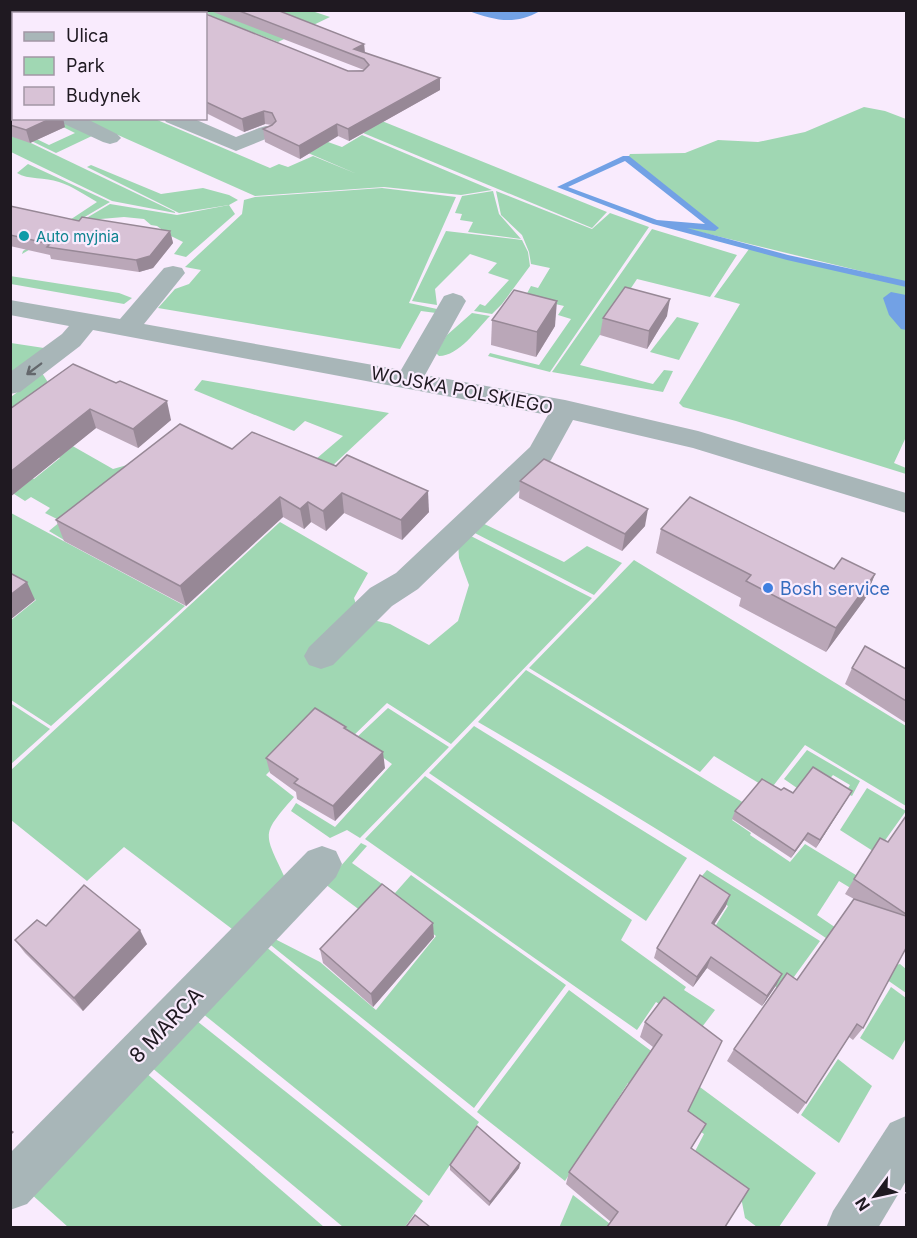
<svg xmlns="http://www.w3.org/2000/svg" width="917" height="1238" viewBox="0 0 917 1238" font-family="Inter,sans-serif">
  <rect width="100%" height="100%" fill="#f9ebfd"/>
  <!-- green -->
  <g fill="#a0d7b3">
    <path d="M205,11H312L330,17L278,42L211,16Z"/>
    <path d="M325,98L607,212L592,228L303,108Z"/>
    <path d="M864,107L885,111L906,119V282L667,224L716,229L628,158L630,154L685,153L718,140L758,142L805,132Z"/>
    <path d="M10,115L22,132L49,145L75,133L59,125L64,121L94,135L56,153L11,131Z"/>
    <path d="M82,119H155L270,168L279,164L288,167L313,156L357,174L280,141L328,142L342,147L362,135L492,190L461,195L384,187L255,196Z"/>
    <path d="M10,133L175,212V213L112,201L11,152Z"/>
    <path d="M28,164L110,202L22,254L23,251L97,202C85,195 72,186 59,182C45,177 28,180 17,173Z"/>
    <path d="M91,165L161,194L203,188L229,195L238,200L229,205L235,214L186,257L174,254L183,242L171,236L157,226L151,225L144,219L124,217L89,220L41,245L110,204L177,215L229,205L179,213L87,167Z"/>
    <path d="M382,188L456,197L409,303L437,309L436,313L421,311L400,349L158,308L175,289L189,284L201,270L185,267L242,214L244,200L255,197Z"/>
    <path d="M493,191L499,214L521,239L468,232L473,222L460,220L462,214L455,213L462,196Z"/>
    <path d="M496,191L592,229L610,213L649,227L550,372L488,356L490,353L539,365L571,319L558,315L564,306L525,297L531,286L538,288L550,268L531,264L529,252L522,235L501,215Z"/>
    <path d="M652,229L737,255L710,297L637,279L580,365L653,384L664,370L673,371L663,392L552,372Z"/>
    <path d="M446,231L522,240L528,252L530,266L502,304L492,314L474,311L480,304L485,306L509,280L488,273L497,263L470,254L435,289L437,305L412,301Z"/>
    <path d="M749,249L906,286V437L894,463L906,468V474L736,421L683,407L679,403L740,304L714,297Z"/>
    <path d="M10,276L119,293L132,298L124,304L11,284Z"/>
    <path d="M472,313L490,316C477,329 459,356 439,356L436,353L447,335Z"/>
    <path d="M677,317L699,323L679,360L650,352Z"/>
    <path d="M11,343L44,348L11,373Z"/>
    <path d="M42,373L49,384L48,432L113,469L173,452L64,540L49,531L61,521L45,513L50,508L31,497L25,501L11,492L10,486L26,475L34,479L60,458L11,427V397Z"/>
    <path d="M202,380L389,413L332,466L316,459L343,436L305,421L294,431L194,390Z"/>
    <path d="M11,513L185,606L51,726L11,700L10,621L36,600L11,585Z"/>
    <path d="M478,521L564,562L587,546L622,563L594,595L469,530Z"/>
    <path d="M280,522L368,573L354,598L360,617L390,624L429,645L458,621L469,585L459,558L458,543L465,533L592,598L451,744L387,703L348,741L318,722L266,775L294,797C260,836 264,832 285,878L236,932L124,847L87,881L11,820V770Z"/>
    <path d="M634,560L906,726V806L805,745L770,790L714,756L700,772L529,668Z"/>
    <path d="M526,670L744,803L732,820L751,833L750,835L790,862L805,844L869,883L862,895L839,881L817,915L892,966L900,964L906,969V993C768,896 624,807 478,722Z"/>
    <path d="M10,703L50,729L11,764H10Z"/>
    <path d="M388,708L449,747L360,838L347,830L330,838L291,811L296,803L335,827L392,764L356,738Z"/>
    <path d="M474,726L687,858L646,921L429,773Z"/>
    <path d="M807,750L860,781L852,796L845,793L850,785L833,775L826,783L797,788L784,779Z"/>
    <path d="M425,776L632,920L621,940L686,987L684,990L715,1010L699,1031L656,1002L637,1030L365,839Z"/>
    <path d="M867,788L906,811L876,853L840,830Z"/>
    <path d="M361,843L367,846L352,863L395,893L411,875L566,985L474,1108L267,942L273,938L320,962L376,1010L436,936L383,896L365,914L325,884Z"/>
    <path d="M707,870L820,941L783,992L761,976L685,904L716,925L728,906L696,883Z"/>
    <path d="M265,946L479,1122L429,1196L202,1013Z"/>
    <path d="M891,987L906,998V1038L893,1060L860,1038Z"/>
    <path d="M569,990L816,1173L779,1227H757L745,1218L741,1197L691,1159L704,1134L628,1083L565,1181L477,1112Z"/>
    <path d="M197,1021L423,1201L405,1227H343L151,1067Z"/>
    <path d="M838,1059L872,1086L839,1143L801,1115Z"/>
    <path d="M145,1072L324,1227H68L30,1193Z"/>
    <path d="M573,1195L614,1227L559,1228Z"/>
  </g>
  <!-- water -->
  <g fill="#72a1e5">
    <path d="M469,11H540C515,25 496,21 469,11Z"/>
    <path d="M891,292L906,295V330L901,329L889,315L883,298Z"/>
  </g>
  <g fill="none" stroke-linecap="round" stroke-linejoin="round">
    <!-- stream -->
    <path fill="#72a1e5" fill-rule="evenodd" d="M623,156H629L719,228L715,231L687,228L788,255L906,281V287L787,260L653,224L557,187ZM625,161L705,224L657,220L568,187Z"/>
    <!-- minor -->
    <g fill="#a8b6b8" fill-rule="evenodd">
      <path d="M57,118H85L117,134L121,138L117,142L110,144L103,142L60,122Z"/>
      <path d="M163,118H192L236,137L259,128L266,126L273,128L276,132L273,136L236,151L166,122Z"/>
      <path d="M173,266L182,268L185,273L144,324L401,370L444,296L453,293L462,296L466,301L425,375L565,400L698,431L906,493V513L693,448L573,420L551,460L418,589L392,606L333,665L321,669L309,665L304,656L309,647L370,588L396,573L530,447L548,415L93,330L80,346L20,392L10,394V372L62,334L69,326L10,315V300L120,319L164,268Z"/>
      <path d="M322,846L336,851L342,864L336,877L27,1204L10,1210V1153L308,851Z"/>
      <path d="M906,1116V1181L878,1228H826L833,1211L890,1123Z"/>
    </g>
  </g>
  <!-- wall -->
  <g fill="#baa7b8">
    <path d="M10,10L203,11L14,118L65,127L30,143L10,136V89L12,88L11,56H10Z"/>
    <path d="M208,10H277L364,44L365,53L440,90L349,141L338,136L300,159L265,142L263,129L272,125L265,124L244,132L206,113V14L348,71L364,70Z"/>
    <path d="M10,206L79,221L170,231L173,243L153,268L139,272L51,259L50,255L10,246Z"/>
    <path d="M667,316L647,349L600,335L603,318Z"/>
    <path d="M492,320L555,326L536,357L491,345Z"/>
    <path d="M73,364L171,420L138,448L96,428L10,497V409Z"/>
    <path d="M232,449L429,512L402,540L344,513L326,531L311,522L304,529L283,517L186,606L64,541L56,520Z"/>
    <path d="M520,481L645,526L622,551L519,498Z"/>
    <path d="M661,529L834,569L875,574L865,599L826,652L739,606L741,598L656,553Z"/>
    <path d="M852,668L906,669V723L845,684Z"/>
    <path d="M346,727V729L385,768L335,821L297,799L296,792L270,773L266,758Z"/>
    <path d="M781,790L793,793L852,791L847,799L816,848L804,840L791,858L732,819L735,811Z"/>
    <path d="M906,816V948L863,1028L853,1040L849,1037L806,1103L798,1114L727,1061L734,1049L797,980L854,899L845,894L854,879L888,842Z"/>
    <path d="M726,906L714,924L777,984L762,1006L707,968L693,987L654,958L657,948Z"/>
    <path d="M434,937L373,1007L323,963L320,949Z"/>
    <path d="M15,940L147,944L83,1011L25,953Z"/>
    <path d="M664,997L688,1111L611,1222L566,1184L569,1172L653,1047L640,1037L645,1022Z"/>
    <path d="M520,1163L519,1168L489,1206L450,1170V1165Z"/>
  </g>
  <!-- shaded-wall -->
  <g fill="#978896">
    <path d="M364,44L365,56L354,49Z"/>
    <path d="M440,78V90L349,141L348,129Z"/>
    <path d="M264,111L265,124L244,132L242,119Z"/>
    <path d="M52,118H63L65,127L30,143L26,130Z"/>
    <path d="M337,124L338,136L300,159L299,146Z"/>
    <path d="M170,231L173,243L153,268L139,272L136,260Z"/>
    <path d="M670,299L667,316L647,349L649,331Z"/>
    <path d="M557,301L555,326L536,357L537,332Z"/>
    <path d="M167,401L171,420L138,448L133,429Z"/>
    <path d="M90,409L96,428L10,497V472Z"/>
    <path d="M428,491L429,512L402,540L401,520Z"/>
    <path d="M342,493L344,513L326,531L323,511Z"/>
    <path d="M280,497L283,517L186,606L180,586Z"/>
    <path d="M308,502L311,522L304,529L300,509Z"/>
    <path d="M648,509L645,526L622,551L625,534Z"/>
    <path d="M875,574L865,599L826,652L836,628Z"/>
    <path d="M27,582L35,600L10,620V595Z"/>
    <path d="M383,752L385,768L335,821L333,806Z"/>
    <path d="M852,791L847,799L816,848L820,840Z"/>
    <path d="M808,833L804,840L791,858L795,851Z"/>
    <path d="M730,895L726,906L708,934L712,923Z"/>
    <path d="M433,923L434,937L373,1007L371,994Z"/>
    <path d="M140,930L147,944L83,1011L74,998Z"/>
    <path d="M711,957L707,968L693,987L697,977Z"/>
    <path d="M782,974L777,984L762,1006L767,996Z"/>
    <path d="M10,1129L14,1132L10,1136Z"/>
    <path d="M520,1163L519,1168L489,1206L490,1202Z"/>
  </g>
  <!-- building -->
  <g fill="#d8c2d6" stroke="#978896" stroke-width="1.5">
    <path d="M10,10H203L204,14H14V118H52L26,130L10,125V89L12,88L10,73V59L13,45L10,43Z"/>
    <path d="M237,10H277L364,44L354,49L440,78L348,129L337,124L299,146L263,129L272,125L276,121L272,113L264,111L242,119L206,102V14L348,71H363L369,65L364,59Z"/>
    <path d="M10,206L79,221L82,217L170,231L150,256L136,260L47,247L50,244L10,235Z"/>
    <path d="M625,287L670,299L649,331L603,318Z"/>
    <path d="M514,290L557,301L537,332L492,320Z"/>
    <path d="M73,364L116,383L120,381L167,401L133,429L90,409L10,472V409Z"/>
    <path d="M180,424L232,449L252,432L336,466L347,455L428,491L401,520L342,493L323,511L308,502L300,509L280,497L180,586L56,520Z"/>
    <path d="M544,459L648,509L625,534L520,481Z"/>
    <path d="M690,497L834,569L842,558L875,574L836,628L746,581L751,575L661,529Z"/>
    <path d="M10,573L27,582L10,595Z"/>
    <path d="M865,646L906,669V701L852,668Z"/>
    <path d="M315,708L346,727L344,728L383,752L333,806L294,783L298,779L266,758Z"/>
    <path d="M813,767L852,791L820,840L808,833L795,851L735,811L762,779L781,790L784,788L793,793Z"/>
    <path d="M906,816V914L854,879L880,838L888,842Z"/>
    <path d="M700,875L730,895L712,923L782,974L767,996L711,957L697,977L657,948Z"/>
    <path d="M382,884L433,923L371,994L320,949Z"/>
    <path d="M84,885L140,930L74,998L15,940L37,920L46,926Z"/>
    <path d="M854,899L906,916V948L863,1028L857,1024L806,1103L734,1049L787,973L797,980Z"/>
    <path d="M664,997L722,1041L688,1111L706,1124L691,1148L749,1189L725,1227H607L618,1212L569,1172L662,1035L645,1022Z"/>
    <path d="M477,1126L520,1163L490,1202L450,1165Z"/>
    <path d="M415,1215L430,1227H406Z"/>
  </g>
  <!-- one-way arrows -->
  <defs><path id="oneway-shaft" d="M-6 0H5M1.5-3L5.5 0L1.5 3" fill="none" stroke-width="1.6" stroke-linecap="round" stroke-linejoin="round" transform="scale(1.5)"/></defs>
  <use stroke="#64686c" href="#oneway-shaft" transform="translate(34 369) rotate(143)"/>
  <!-- markers -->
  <circle fill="#0f9aa8" stroke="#f9ebfd" stroke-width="2" cx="24" cy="236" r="6"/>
  <circle fill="#3f7fe0" stroke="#f9ebfd" stroke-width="2" cx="768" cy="588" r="6"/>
  <g text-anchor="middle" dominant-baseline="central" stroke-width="4.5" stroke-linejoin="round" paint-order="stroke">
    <!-- far-culture labels -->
    <g font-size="15" fill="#0d838f" stroke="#f9ebfd" text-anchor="start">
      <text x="36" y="236">Auto myjnia</text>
    </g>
    <!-- street labels -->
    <g font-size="18" fill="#1f1921" stroke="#f9ebfd">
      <text transform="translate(462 390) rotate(11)">WOJSKA POLSKIEGO</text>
    </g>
    <!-- shop labels -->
    <g font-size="18" fill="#366cbe" stroke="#f9ebfd" text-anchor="start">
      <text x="780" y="588">Bosh service</text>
    </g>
    <!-- near-street labels -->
    <g font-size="21" fill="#1f1921" stroke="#f9ebfd">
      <text transform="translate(166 1025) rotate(-46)">8 MARCA</text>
    </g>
  </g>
  <!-- border -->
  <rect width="917" height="1238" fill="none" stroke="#1f1921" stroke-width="24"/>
  <!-- legend -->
  <rect x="12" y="12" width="195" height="108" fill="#f9ebfd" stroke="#a297a5" stroke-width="1.5"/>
  <rect x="24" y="32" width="30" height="9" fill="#a8b6b8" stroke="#a297a5" stroke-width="1.5"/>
  <text x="66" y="42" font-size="18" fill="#1f1921">Ulica</text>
  <rect x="24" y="57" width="30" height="18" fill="#a0d7b3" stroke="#a297a5" stroke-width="1.5"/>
  <text x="66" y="72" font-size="18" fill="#1f1921">Park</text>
  <rect x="24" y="87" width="30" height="18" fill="#d8c2d6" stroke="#a297a5" stroke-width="1.5"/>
  <text x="66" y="102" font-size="18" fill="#1f1921">Budynek</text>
  <!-- north arrow -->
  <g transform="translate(875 1196) rotate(237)" stroke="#f9ebfd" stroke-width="4.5" paint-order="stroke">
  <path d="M0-4.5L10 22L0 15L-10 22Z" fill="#1f1921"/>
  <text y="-9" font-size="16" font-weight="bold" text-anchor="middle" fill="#1f1921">N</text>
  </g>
</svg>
